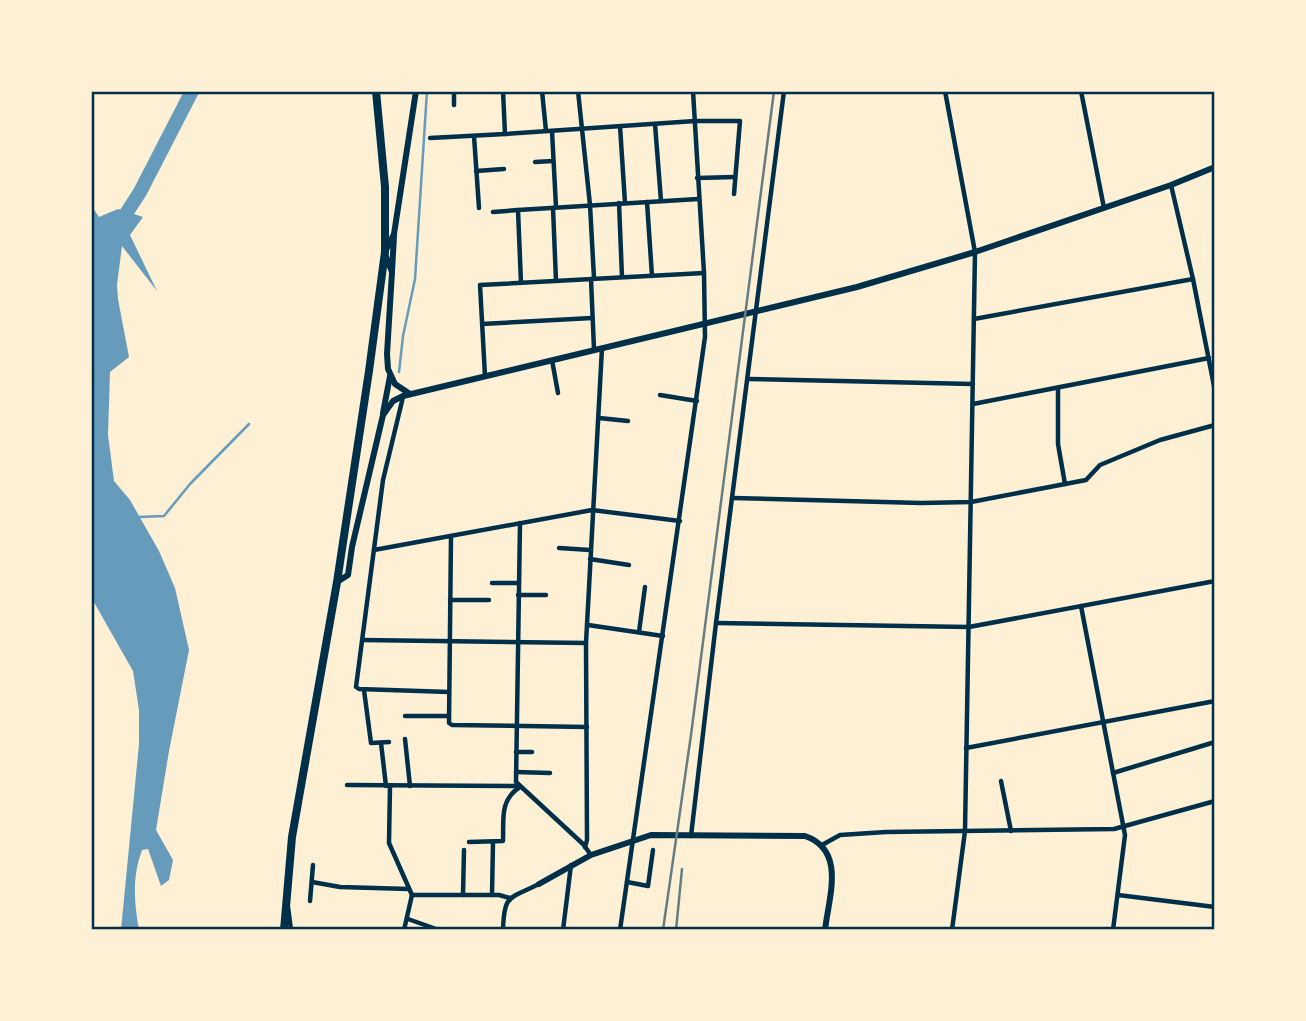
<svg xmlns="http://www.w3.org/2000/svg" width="1306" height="1021" viewBox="0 0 1306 1021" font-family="'Varela Round',sans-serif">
  <rect width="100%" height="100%" fill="#fdf0d5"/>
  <!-- water -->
  <path fill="#669bbc" d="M91,205L99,217L118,209L143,217L130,235L157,291L122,246L117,285L118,299L129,357L110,372L108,435L114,481L130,500L159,551L175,588L189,650L169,751L156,830L173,860L169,880L161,886L148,849L142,850C132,877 134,902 139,930H121L139,744V710L133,671L91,597Z"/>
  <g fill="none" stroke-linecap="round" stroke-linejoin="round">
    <!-- stream -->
    <g stroke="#669bbc" stroke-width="2.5">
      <path d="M399,372L403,336L415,279L427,91"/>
      <path d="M139,517L164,516L190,484L249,424"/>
    </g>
    <!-- river -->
    <path stroke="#669bbc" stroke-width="14" d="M118,226L140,192L192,91"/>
    <!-- minor -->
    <g stroke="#003049" stroke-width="4.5">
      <path d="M454,91V105"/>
      <path d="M503,91L505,134L695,121H740L734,194"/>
      <path d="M542,91L546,131"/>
      <path d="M578,91L590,205L594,278"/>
      <path d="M945,91L975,252L965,831L952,930"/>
      <path d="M1081,91L1104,208"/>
      <path d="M655,124L661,201"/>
      <path d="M620,126L625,203"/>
      <path d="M552,131L556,207"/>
      <path d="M474,136L479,208"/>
      <path d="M430,138L505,134"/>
      <path d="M535,162L553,161"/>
      <path d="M476,171L504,169"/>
      <path d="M697,178L735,177"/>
      <path d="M1171,185L1193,279L1215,391"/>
      <path d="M647,202L652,276"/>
      <path d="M619,203L622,277"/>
      <path d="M553,208L556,281"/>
      <path d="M493,212L518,210"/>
      <path d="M591,279L594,349"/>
      <path d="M521,283L518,210L698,199"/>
      <path d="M974,319L1193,279"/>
      <path d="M482,324L592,318"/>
      <path d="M552,360L558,393"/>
      <path d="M485,376L480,285L704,273"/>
      <path d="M748,379L973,384"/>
      <path d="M1058,388V444L1065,484"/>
      <path d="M660,395L697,401"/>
      <path d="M403,397L383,480L356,687L359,689L449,692"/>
      <path d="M973,404L1209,358"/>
      <path d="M599,418L628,421"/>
      <path d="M733,498L921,503L971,502L1086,480L1100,465L1160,440L1215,425"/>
      <path d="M520,523L516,782L583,844L591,855"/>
      <path d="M451,536L449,723L452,725L587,727"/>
      <path d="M559,548L590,550"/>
      <path d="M374,550L592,510L680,521"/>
      <path d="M590,559L629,565"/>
      <path d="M492,583H519"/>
      <path d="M518,595H546"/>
      <path d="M450,600H489"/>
      <path d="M1081,606L1125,835L1113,930"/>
      <path d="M716,623L969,627L1215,581"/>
      <path d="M588,625L663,636"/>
      <path d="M639,632L645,587"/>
      <path d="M363,640L586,643"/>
      <path d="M364,690L371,743L389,742"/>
      <path d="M405,716H448"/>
      <path d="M405,739L410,786"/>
      <path d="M381,743L386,786"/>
      <path d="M966,748L1215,701"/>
      <path d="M516,752H532"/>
      <path d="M516,772L550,773"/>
      <path d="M1113,773L1215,742"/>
      <path d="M1001,781L1011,831"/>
      <path d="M347,785L518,786"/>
      <path d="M390,786L389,843L412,895"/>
      <path d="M691,836L716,623L784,91"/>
      <path d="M469,842L503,841C504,821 499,800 520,787"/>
      <path d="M822,845L840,835L886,832L1114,829L1215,801"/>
      <path d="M585,847L587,840L586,643L602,348"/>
      <path d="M312,882L340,887L409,889"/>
      <path d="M627,882L648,886L653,850"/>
      <path d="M463,895L464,850"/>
      <path d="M492,895L493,842"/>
      <path d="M1118,895L1215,907"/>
      <path d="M310,901L313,865"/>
      <path d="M288,907L291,930"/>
      <path d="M408,919L439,930"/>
      <path d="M404,930L412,895H499L510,898"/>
      <path d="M503,930C504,894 509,899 539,884"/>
      <path d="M563,930L571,865"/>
      <path d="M620,930L705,337L704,273L693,91"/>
    </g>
    <!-- tertiary -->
    <g stroke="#003049" stroke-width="6">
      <path d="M386,250L394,234L416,91"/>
      <path d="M392,271L394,236"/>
      <path d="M539,884L591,855L651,835L805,836C846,850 829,896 825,930"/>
    </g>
    <!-- secondary -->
    <g stroke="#003049" stroke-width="6">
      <path d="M385,254L392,272L387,354L388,369L395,384L410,394"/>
      <path d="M383,413L390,376"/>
      <path d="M337,582L348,575L352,547L383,415L393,401L403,396L857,287L975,252L1171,185L1215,167"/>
    </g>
    <!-- trunk -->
    <path stroke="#003049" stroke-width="8" d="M284,930L292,837L337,582L369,371L385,252V187L376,91"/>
    <!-- rail -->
    <g stroke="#657d81" stroke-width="2.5">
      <path d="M663,930L691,735L774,91"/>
      <path d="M676,930L682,869"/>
    </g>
  </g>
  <!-- border -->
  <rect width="1306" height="1021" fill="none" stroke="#fdf0d5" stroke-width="186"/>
  <rect x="93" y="93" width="1120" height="835" fill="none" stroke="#003049" stroke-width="2.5"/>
</svg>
